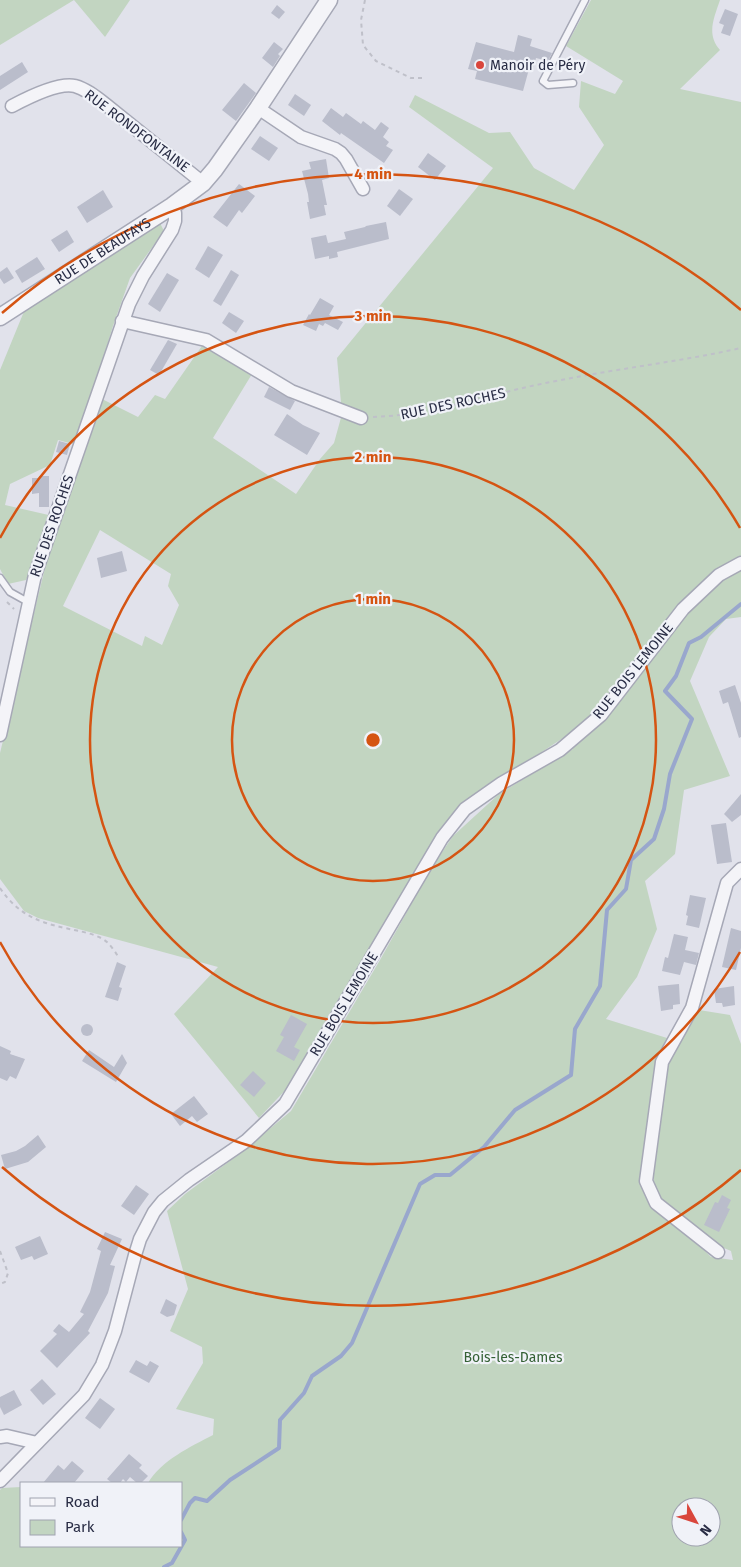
<svg xmlns="http://www.w3.org/2000/svg" width="741" height="1567" viewBox="0 0 741 1567" font-family="'Fira Sans',sans-serif">
  <rect width="100%" height="100%" fill="#e1e2eb"/>
  <!-- green -->
  <g fill="#c2d5c1" fill-rule="evenodd">
    <path d="M0,0H74L0,45Z"/>
    <path d="M74,0H130L105,37Z"/>
    <path d="M591,0H720C714,18 706,34 720,50L680,89L741,102V617L726,619L709,637L690,681L730,776L684,790L675,854L645,881L657,929L637,977L606,1019L667,1038L641,1187L711,1257L733,1260L731,1251L705,1240L657,1199L652,1169L668,1059L699,1010L730,1015L741,1044V1567H0V1490L2,1488L21,1487V1546H104L108,1547L110,1546H181V1483H148C162,1460 190,1447 213,1435L214,1419L176,1409L203,1363L202,1347L170,1331L188,1289L167,1211L185,1194L242,1152L291,1111L380,960L432,867L453,836L499,794L573,749L563,738L463,804L294,1081L259,1118L174,1014L218,967L38,918L24,911L0,879V753L52,539L76,476L102,399L138,417L155,395L165,399L204,343L252,374L213,438L296,494L320,459L334,443L342,414L337,358L493,168L409,107L415,95L489,133L510,132L534,168L574,190L604,145L579,107L581,81L615,94L623,81L566,46ZM100,530L171,574L168,586L179,605L162,645L145,636L142,646L63,606ZM681,1507H711V1537H681Z"/>
    <path d="M160,223L164,231L130,278L113,326L77,445L58,440L50,465L10,484L5,505L53,516L26,580L8,584L0,569V370L25,309Z"/>
  </g>
  <g fill="none" stroke-linecap="round" stroke-linejoin="round">
    <!-- stream -->
    <g stroke="#99a7cd" stroke-width="4">
      <path d="M181,1520L190,1503L195,1498L207,1501L230,1480L279,1448L280,1420L304,1393L312,1376L341,1356L352,1343L420,1184L435,1175H450L484,1147L515,1110L571,1075L575,1029L600,986L607,910L626,889L631,860L654,839L664,809L670,774L692,719L665,691L676,676L689,643L701,637L741,604"/>
      <path d="M164,1567L172,1563L185,1540L181,1532"/>
    </g>
  </g>
  <!-- building -->
  <g fill="#babdcb">
    <path d="M277,5L285,12L279,19L271,13Z"/>
    <path d="M725,9L738,14L730,36L721,33L724,25L719,23Z"/>
    <path d="M518,35L532,39L530,46L552,53L548,61L536,58L533,70L529,69L523,91L475,79L477,71L468,69L476,42L514,52Z"/>
    <path d="M274,42L283,49L278,54L280,56L273,67L262,58Z"/>
    <path d="M22,62L28,72L0,90V76Z"/>
    <path d="M244,83L256,93L236,121L222,110Z"/>
    <path d="M295,94L311,105L304,116L288,105Z"/>
    <path d="M331,108L343,117L346,113L361,124L363,121L375,130L381,122L389,128L383,137L389,142L386,146L393,150L384,163L341,133L340,135L322,121Z"/>
    <path d="M260,136L278,148L269,161L251,149Z"/>
    <path d="M428,153L446,166L435,180L418,167Z"/>
    <path d="M326,159L329,178L322,180L327,205H324L326,215L310,219L307,202H309L308,194L302,171L311,169L309,162Z"/>
    <path d="M239,184L255,196L242,213L239,210L227,227L213,217Z"/>
    <path d="M399,189L413,199L400,216L387,206Z"/>
    <path d="M103,190L113,207L87,223L77,207Z"/>
    <path d="M386,222L389,239L337,252L338,257L329,259V256L315,259L311,238L326,235L328,243L346,239L344,232L365,227L366,226Z"/>
    <path d="M67,230L74,242L59,252L51,240Z"/>
    <path d="M208,246L223,255L209,278L195,269Z"/>
    <path d="M37,257L45,269L22,283L15,271Z"/>
    <path d="M7,267L14,278L4,284L0,278V272Z"/>
    <path d="M231,270L239,275L221,306L213,301Z"/>
    <path d="M167,273L179,280L160,312L148,304Z"/>
    <path d="M320,298L334,306L329,315L343,322L338,330L325,323L323,326L319,324L316,331L303,325L309,314L310,315Z"/>
    <path d="M229,312L244,321L236,333L222,323Z"/>
    <path d="M168,340L177,344L159,375L150,370Z"/>
    <path d="M269,387L295,401L290,410L264,397Z"/>
    <path d="M287,414L303,425L320,433L307,455L274,435Z"/>
    <path d="M59,441L70,444L67,455L56,452Z"/>
    <path d="M39,476H49V507H39V493L32,494V478H39Z"/>
    <path d="M122,551L127,571L101,578L97,558Z"/>
    <path d="M735,685L741,703V737L739,738L728,702L723,704L719,691Z"/>
    <path d="M741,794V815L732,822L724,814Z"/>
    <path d="M726,823L732,862L717,864L711,825Z"/>
    <path d="M690,895L706,898L699,928L686,925L688,916L686,915Z"/>
    <path d="M731,928L741,931V948L736,970L722,967Z"/>
    <path d="M674,934L688,937L685,950L699,953L696,965L684,962L680,975L662,971L665,957L668,958Z"/>
    <path d="M117,962L126,966L119,987L122,988L118,1001L105,997Z"/>
    <path d="M679,984L680,1004L673,1005V1009L661,1011L658,986Z"/>
    <path d="M734,986L735,1005L723,1007L722,1003H716L714,989Z"/>
    <path d="M291,1015L307,1024L294,1047L300,1050L294,1061L276,1051L284,1037L280,1035Z"/>
    <circle cx="87" cy="1030" r="6"/>
    <path d="M0,1046L11,1051L10,1054L25,1059L16,1079L10,1076L7,1081L0,1078Z"/>
    <path d="M89,1050L114,1067L122,1054L127,1063L116,1082L82,1061Z"/>
    <path d="M253,1071L266,1083L254,1097L240,1085Z"/>
    <path d="M194,1096L208,1114L197,1122L192,1116L180,1126L171,1114Z"/>
    <path d="M38,1135L46,1147L28,1162L5,1169L1,1155L16,1151L25,1146Z"/>
    <path d="M136,1185L149,1194L134,1215L121,1206Z"/>
    <path d="M722,1195L731,1200L727,1208L730,1209L719,1232L704,1225L715,1202L718,1203Z"/>
    <path d="M105,1232L122,1239L110,1265L115,1266L108,1293L88,1331L90,1333L57,1368L40,1351L57,1334L53,1331L59,1324L69,1332L84,1314L80,1312L90,1292L101,1251L97,1249Z"/>
    <path d="M40,1236L48,1254L34,1260L32,1256L21,1260L15,1247Z"/>
    <path d="M166,1299L177,1305L174,1315L167,1317L160,1313Z"/>
    <path d="M136,1360L147,1366L150,1361L159,1366L149,1383L129,1372Z"/>
    <path d="M42,1379L56,1394L43,1405L30,1390Z"/>
    <path d="M14,1390L22,1405L4,1415L0,1407V1397Z"/>
    <path d="M100,1398L115,1409L100,1429L85,1418Z"/>
    <path d="M129,1454L142,1465L139,1468L148,1476L141,1483H137L130,1477L126,1482L123,1479L120,1483H112L107,1479Z"/>
    <path d="M72,1461L84,1471L74,1483H43L58,1465L64,1470Z"/>
  </g>
  <g fill="none" stroke-linecap="round" stroke-linejoin="round">
    <defs>
      <g id="service">
        <path d="M573,83L548,85L543,81L585,0"/>
        <path d="M0,578L10,592L28,602"/>
      </g>
      <g id="minor">
        <path d="M12,106C27,98 58,82 75,86C86,89 96,97 105,104L203,183"/>
        <path d="M258,108L301,137L335,149L341,153L346,159L363,189"/>
        <path d="M122,321L206,340L291,391L361,418"/>
        <path d="M0,735L35,575L129,304L143,276L172,230L175,221V213L172,206"/>
        <path d="M718,1252L656,1203L646,1181L662,1062L692,1008L727,883L741,869"/>
        <path d="M0,1437L7,1436L37,1443"/>
        <path d="M0,1481L84,1395L102,1365L115,1331L135,1255L140,1239L154,1212L163,1201L189,1180L246,1141L285,1104L442,838L465,809L502,783L560,750L601,715L683,609L719,575L741,563"/>
      </g>
      <g id="tertiary">
        <path id="s1" d="M0,317L172,206L203,183L215,169L258,108L329,0"/>
      </g>
    </defs>
    <!-- service casing -->
    <use href="#service" stroke="#a6a8b6" stroke-width="9"/>
    <!-- minor casing -->
    <use href="#minor" stroke="#a6a8b6" stroke-width="15"/>
    <!-- tertiary casing -->
    <use href="#tertiary" stroke="#a6a8b6" stroke-width="19"/>
    <!-- path -->
    <g stroke="#bfc0c9" stroke-width="2" stroke-dasharray="4 4" stroke-linecap="butt">
      <path d="M365,0L361,20L363,45L376,61L411,78H425"/>
      <path d="M373,417C433,415 492,393 551,382C614,369 678,362 741,348"/>
      <path d="M7,602L14,609"/>
      <path d="M0,888C21,919 45,924 79,931C88,933 101,936 108,943C112,947 116,953 119,958"/>
      <path d="M0,1251L8,1273L5,1282L0,1284"/>
    </g>
    <!-- service -->
    <use href="#service" stroke="#f4f4f8" stroke-width="6"/>
    <!-- minor -->
    <use href="#minor" stroke="#f4f4f8" stroke-width="12"/>
    <!-- tertiary -->
    <use href="#tertiary" stroke="#f4f4f8" stroke-width="16"/>
  </g>
  <!-- distance rings -->
  <g fill="none" stroke="#d55412" stroke-width="2.5">
    <circle cx="373" cy="740" r="141"/>
    <circle cx="373" cy="740" r="283"/>
    <path d="M740 952A424 424 0 0 1 0 942M0 538A424 424 0 0 1 740 528"/>
    <path d="M741 1170A566 566 0 0 1 2 1167M2 313A566 566 0 0 1 741 310"/>
  </g>
  <!-- markers -->
  <circle fill="#d9463c" stroke="#f0f2f8" stroke-width="2" cx="480" cy="65" r="5"/>
  <g text-anchor="middle" dominant-baseline="central" stroke-width="4.5" stroke-linejoin="round" paint-order="stroke">
    <!-- poi labels -->
    <g font-size="14" fill="#282c44" stroke="#f0f2f8" text-anchor="start">
      <text x="490" y="65">Manoir de Péry</text>
    </g>
    <!-- street labels -->
    <g font-size="14" fill="#282c44" stroke="#f0f2f8">
      <text transform="translate(137 131) rotate(37)">RUE RONDFONTAINE</text>
      <text stroke="none"><textPath href="#s1" startOffset="122">RUE DE BEAUFAYS</textPath></text>
      <text transform="translate(453 404) rotate(-12)">RUE DES ROCHES</text>
      <text transform="translate(52 526) rotate(-71)">RUE DES ROCHES</text>
      <text transform="translate(633 671) rotate(-51)">RUE BOIS LEMOINE</text>
      <text transform="translate(344 1004) rotate(-59)">RUE BOIS LEMOINE</text>
    </g>
    <!-- park labels -->
    <g font-size="14" fill="#346035" stroke="#f0f2f8">
      <text x="513" y="1357">Bois-les-Dames</text>
    </g>
  </g>
  <circle cx="373" cy="740" r="8" fill="#d55412" stroke="#f0f2f8" stroke-width="2.5"/>
  <g font-size="15" text-anchor="middle" font-weight="bold" fill="#d55412" stroke="#f0f2f8" stroke-width="4.5" stroke-linejoin="round" paint-order="stroke">
    <text x="373" y="179">4 min</text>
    <text x="373" y="321">3 min</text>
    <text x="373" y="462">2 min</text>
    <text x="373" y="604">1 min</text>
  </g>
  <!-- legend -->
  <rect x="20" y="1482" width="162" height="65" fill="#f0f2f8" stroke="#a0a3b0"/>
  <rect x="30" y="1498" width="25" height="8" fill="#f4f4f8" stroke="#a0a3b0"/>
  <text x="65" y="1507" font-size="15" fill="#282c44">Road</text>
  <rect x="30" y="1520" width="25" height="15" fill="#c2d5c1" stroke="#a0a3b0"/>
  <text x="65" y="1532" font-size="15" fill="#282c44">Park</text>
  <!-- north arrow -->
  <g transform="translate(696 1522) rotate(130)"><circle r="24" fill="#f0f2f8" stroke="#a0a3b0"/>
  <path d="M0-4L9 19L0 12L-9 19Z" fill="#d9463c"/>
  <text y="-8" font-size="14" font-weight="bold" text-anchor="middle" fill="#282c44">N</text>
  </g>
</svg>
